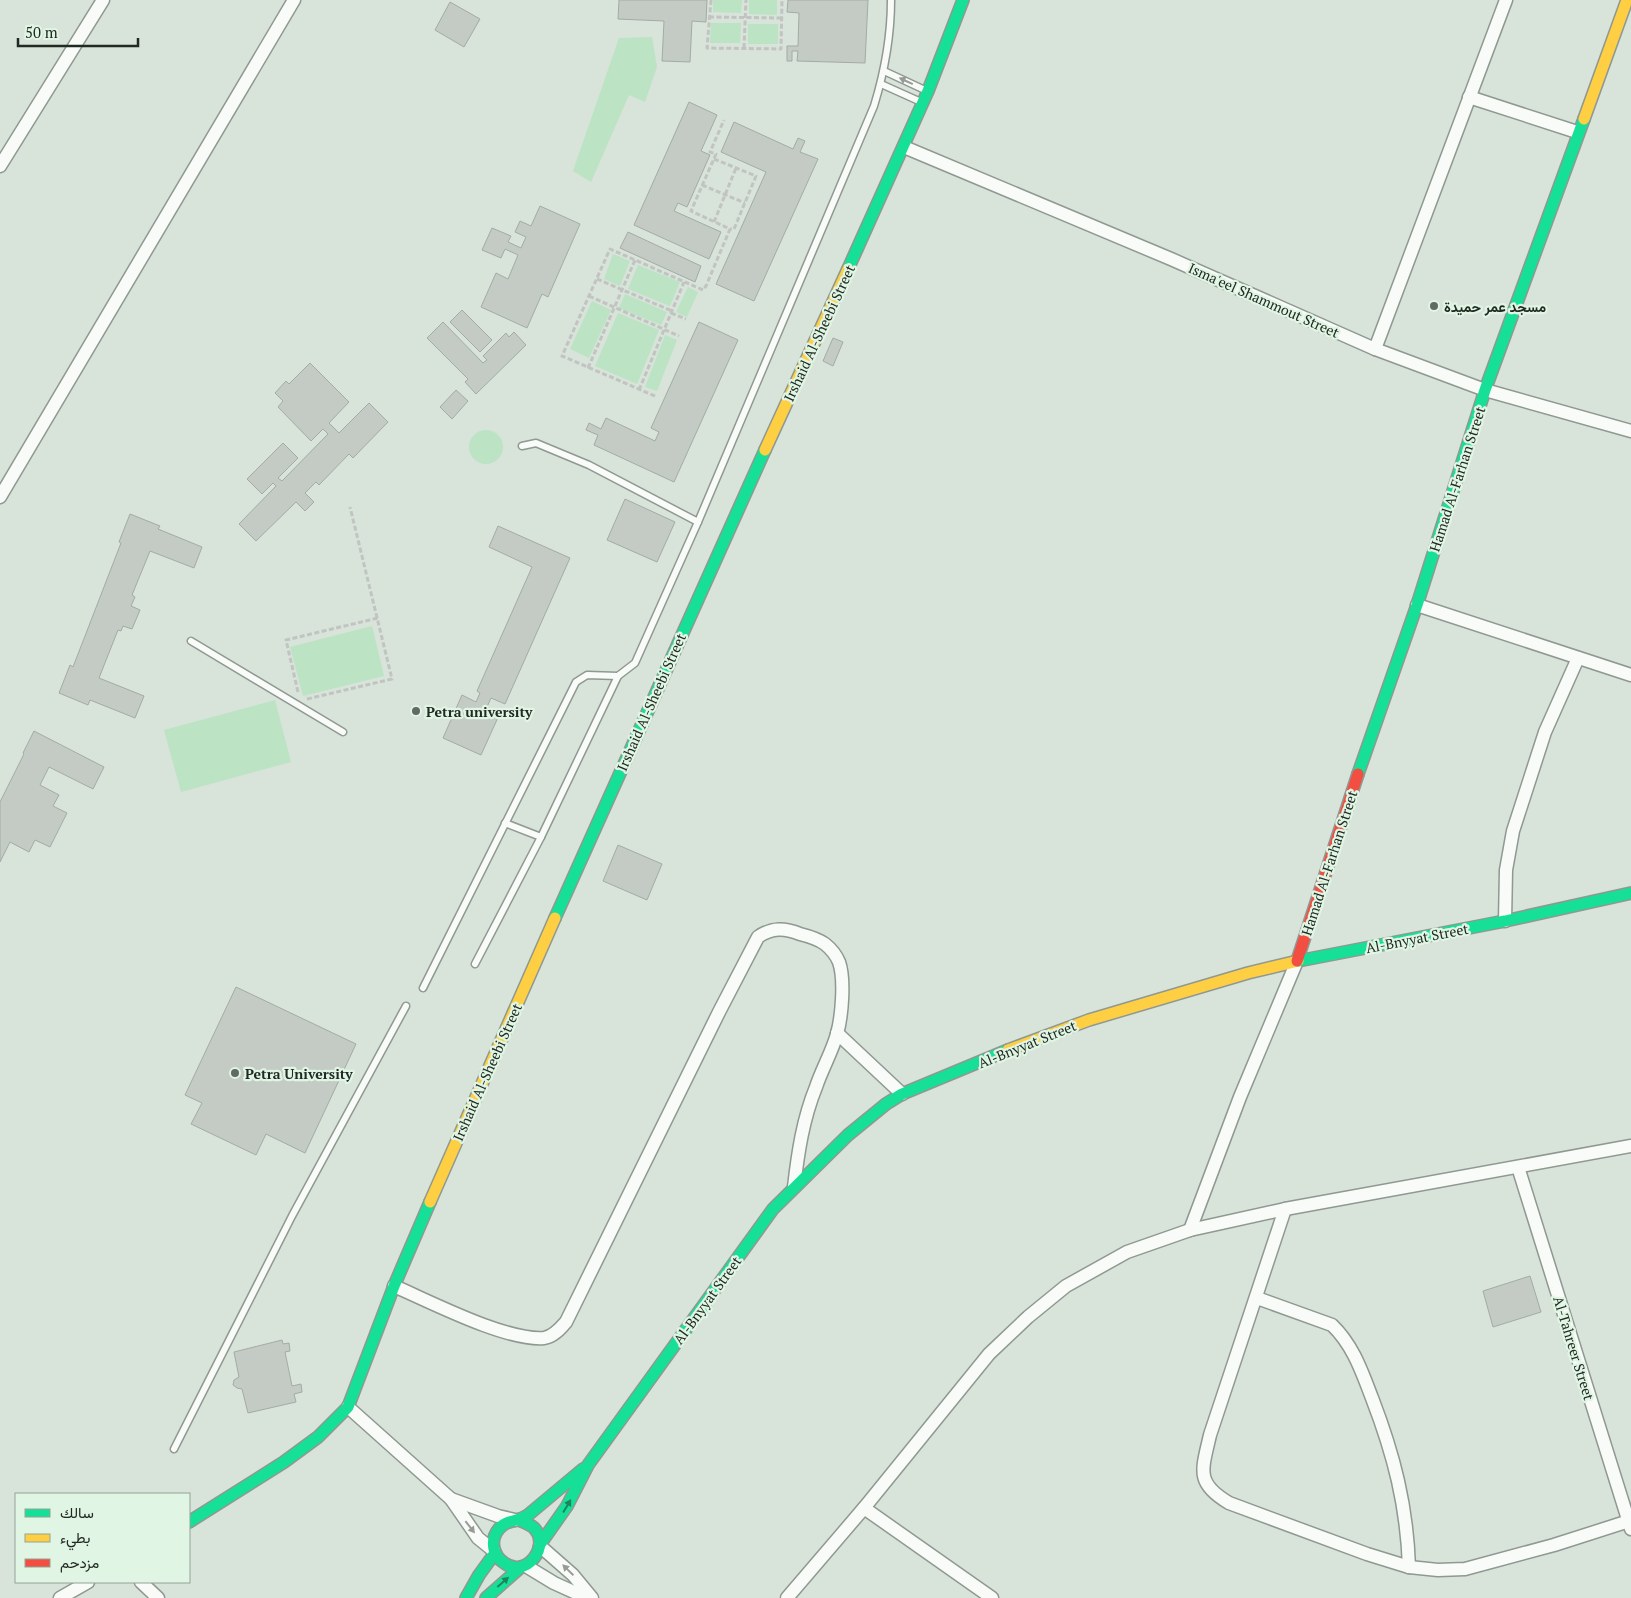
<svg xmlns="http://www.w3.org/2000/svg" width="1631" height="1598" viewBox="0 0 1631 1598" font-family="'PT Serif',Vazirmatn,serif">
  <rect width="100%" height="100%" fill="#d8e3da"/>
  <!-- green -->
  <g fill="#bce3c3">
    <path d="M713,0H742L741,13L713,12Z"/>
    <path d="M749,0H777V15L749,14Z"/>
    <path d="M711,23H741L740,43H710Z"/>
    <rect x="748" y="24" width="30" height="20"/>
    <path d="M652,37L657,67L645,102L629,95L591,182L573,171L619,38Z"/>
    <path d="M613,254L630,261L620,286L604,279Z"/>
    <path d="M638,265L680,282L670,306L628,289Z"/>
    <path d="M688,287L698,292L687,317L676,312Z"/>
    <path d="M625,294L667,312L661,325L619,308Z"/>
    <path d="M592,301L611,310L589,358L570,349Z"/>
    <path d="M618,313L659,330L637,384L595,366Z"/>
    <path d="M665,335L677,340L657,391L645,387Z"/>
    <circle cx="486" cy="447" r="17"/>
    <path d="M372,626L384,676L303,696L290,647Z"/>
    <path d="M275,700L291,762L181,792L164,730Z"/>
  </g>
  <!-- building -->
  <g fill="#c3cbc4" stroke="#a3aba4">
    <path d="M619,0H707L706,22L692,21L690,62L662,61L664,21L618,19Z"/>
    <path d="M788,0H868L865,63L797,61L798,51H792V61H787V46H798L799,13L787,12Z"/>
    <path d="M450,2L480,19L464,47L435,30Z"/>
    <path d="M689,102L717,115L701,151L710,155L687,207L678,203L674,211L721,232L709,259L634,225Z"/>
    <path d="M734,122L793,149L798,138L805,141L800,152L818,159L754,301L716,284L766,172L721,152Z"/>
    <path d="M540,206L580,224L548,297L542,294L527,328L481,307L496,273L508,279L518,255L505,249L501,258L482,250L492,228L511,236L508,242L521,248L526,237L515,232L520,221L531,226Z"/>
    <path d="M628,232L701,266L695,282L620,248Z"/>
    <path d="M462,310L492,340L480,352L450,322Z"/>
    <path d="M443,322L483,363L487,360L483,356L506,333L509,337L514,332L526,345L476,394L465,382L468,379L427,338Z"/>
    <path d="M699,322L738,340L674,482L594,445L598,435L586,430L589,423L601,429L606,418L655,441L659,432L651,428Z"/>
    <path d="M833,338L843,342L833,366L823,361Z"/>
    <path d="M310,363L349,402L329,423L339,433L369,403L388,422L353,458L349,454L319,485L316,482L305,493L314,502L305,511L296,502L256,541L239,524L276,486L273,483L262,494L247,479L283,443L298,458L278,478L282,481L328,434L323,429L311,441L278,407L283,401L275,393L286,381L289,384Z"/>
    <path d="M456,390L468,401L452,419L440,407Z"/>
    <path d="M625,499L675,522L657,562L607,540Z"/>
    <path d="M130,514L160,526L158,529L202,547L194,568L150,551L132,595L135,597L131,606L140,610L132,629L123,626L121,631L118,630L99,678L144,696L135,718L90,700L88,705L59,693L70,665L73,667L121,543L119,542Z"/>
    <path d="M498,526L570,558L505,704L491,698L487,707L500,713L481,755L443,738L462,695L476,702L480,693L477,691L532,567L489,547Z"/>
    <path d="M34,731L104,767L93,789L49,767L40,785L59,795L53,806L67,813L50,847L35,840L29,852L10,842L0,862V802L24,754L23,753Z"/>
    <path d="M618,845L662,864L647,900L603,881Z"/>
    <path d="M236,987L356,1044L305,1153L266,1134L256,1155L191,1124L202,1103L185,1095Z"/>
    <path d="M1530,1276L1541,1312L1493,1327L1483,1291Z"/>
    <path d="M282,1340L283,1344L289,1343L290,1351L285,1352L292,1386L301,1384L302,1392L294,1394L296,1402L248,1413L242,1389L237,1388L233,1385L234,1380L239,1377L234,1352Z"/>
  </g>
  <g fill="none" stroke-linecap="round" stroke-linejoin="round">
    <defs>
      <g id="lane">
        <path d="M884,71L927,91"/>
        <path d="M881,84L921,102"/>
        <path d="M522,446L536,443L589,465L698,522"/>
        <path d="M191,641L343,732"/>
        <path d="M505,823L541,837"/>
        <path d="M475,964L541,837L618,676"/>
        <path d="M423,988L576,682L587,675L618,676L635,663L698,522L874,106C885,70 891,37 891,0"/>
        <path d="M174,1449L292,1216L406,1006"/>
      </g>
      <g id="street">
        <path d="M1469,97L1577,132"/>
        <path d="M904,147L1171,259L1375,349L1485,390L1631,431"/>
        <path d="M0,166L103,0"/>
        <path d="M1375,349L1506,0"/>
        <path d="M0,497L294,0"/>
        <path d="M1417,605L1631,675"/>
        <path d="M1505,921L1506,870L1513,831L1545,732L1578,658"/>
        <path d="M837,1033L902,1094"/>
        <path d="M1518,1167L1631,1529"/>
        <path d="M1285,1209L1210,1435C1202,1470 1195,1483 1229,1503L1367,1554L1409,1567L1438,1570L1465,1569L1554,1545L1629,1521"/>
        <path d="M1190,1230L1240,1097L1297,961"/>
        <path d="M394,1286C431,1302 506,1341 544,1338C553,1337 560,1329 566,1322L719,1012L758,937C772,927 785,928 800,934C808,936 818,939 825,944C830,948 836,955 839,962C845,979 842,1016 837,1034C832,1052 822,1069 816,1087C803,1119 798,1152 794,1187"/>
        <path d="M1257,1298L1332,1325C1353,1345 1362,1372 1372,1398C1394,1455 1407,1506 1409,1567"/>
        <path d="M348,1407L451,1499L478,1538L494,1551"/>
        <path d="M451,1499L498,1516L515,1520"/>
        <path d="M864,1508L992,1598"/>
        <path d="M540,1546L573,1575L592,1598"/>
        <path d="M526,1566L554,1583L587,1598"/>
        <path d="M141,1582L158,1598"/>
        <path d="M60,1598L88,1582"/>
        <path d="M787,1598L864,1508L989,1354L1028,1317L1066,1286L1127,1252L1190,1230L1285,1209L1631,1146"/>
      </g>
      <g id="fast">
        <path d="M848,269L928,91L963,0"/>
        <path d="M1358,774L1417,605L1485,390L1584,119"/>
        <path d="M555,918L765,450"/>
        <path d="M1298,961L1505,921L1631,893"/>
        <path d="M519,1520C523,1522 529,1524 533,1527C553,1545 525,1581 503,1562C498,1559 496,1555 494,1549C492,1540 495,1531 503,1525C509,1520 520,1521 528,1515L583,1469"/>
        <path d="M189,1522L284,1462L318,1437L348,1407L394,1286L430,1202"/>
        <path d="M541,1543L567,1506L588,1465L773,1209L848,1135L886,1104L902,1094L1008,1050"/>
        <path d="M466,1598L479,1575L495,1553"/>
        <path d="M486,1598L521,1567"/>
      </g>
      <g id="slow">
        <path d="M1584,119L1627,0"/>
        <path d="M765,450L848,269"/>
        <path d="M1008,1050L1089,1020L1248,973L1298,961"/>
        <path d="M430,1202L555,918"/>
      </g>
      <path id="jam" d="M1297,961L1358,774"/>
    </defs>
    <!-- lane casing -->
    <use href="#lane" stroke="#8f9891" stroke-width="9"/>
    <!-- street casing -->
    <use href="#street" stroke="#8f9891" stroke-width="15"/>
    <!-- fast casing -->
    <use href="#fast" stroke="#8f9891" stroke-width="14"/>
    <!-- slow casing -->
    <use href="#slow" stroke="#8f9891" stroke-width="14"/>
    <!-- jam casing -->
    <use href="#jam" stroke="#8f9891" stroke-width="14"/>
    <!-- path -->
    <g stroke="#c1c4c1" stroke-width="3" stroke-dasharray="5 2.5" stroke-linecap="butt">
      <path d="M711,0L707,48L781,49L782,0"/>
      <path d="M709,17L782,18"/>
      <path d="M744,48L746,0"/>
      <path d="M714,159L756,176L734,229H730"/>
      <path d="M702,185L745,203"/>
      <path d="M714,222L736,168"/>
      <path d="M597,279L672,311"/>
      <path d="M589,296L679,336"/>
      <path d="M671,313L686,319"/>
      <path d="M588,368L635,260"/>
      <path d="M639,390L684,282"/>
      <path d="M655,396L562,356L610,249L703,290L706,286L730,229L691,211L716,154L710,152L724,120"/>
      <path d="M298,692L286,640L378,618"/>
      <path d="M307,699L392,679L350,507"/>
    </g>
    <!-- lane -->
    <use href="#lane" stroke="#f9fbf9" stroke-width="6"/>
    <!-- street -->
    <use href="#street" stroke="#f9fbf9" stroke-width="12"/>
    <!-- fast -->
    <use href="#fast" stroke="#16e098" stroke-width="11"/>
    <!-- slow -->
    <use href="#slow" stroke="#ffcf43" stroke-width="11"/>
    <!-- jam -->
    <use href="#jam" stroke="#f24e42" stroke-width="11"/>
  </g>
  <!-- one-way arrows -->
  <defs><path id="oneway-solid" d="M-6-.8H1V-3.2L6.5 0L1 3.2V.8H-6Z" transform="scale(1.25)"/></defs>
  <g fill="#989c99">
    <use href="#oneway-solid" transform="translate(906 81) rotate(-155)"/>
    <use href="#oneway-solid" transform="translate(470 1527) rotate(52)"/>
    <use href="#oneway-solid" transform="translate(568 1570) rotate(-136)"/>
  </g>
  <g fill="#1c845e">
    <use href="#oneway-solid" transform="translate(567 1506) rotate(-59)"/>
    <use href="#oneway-solid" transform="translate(503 1582) rotate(-41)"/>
  </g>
  <!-- markers -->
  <g fill="#616a63" stroke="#e0f5e3" stroke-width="2">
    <circle cx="1434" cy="306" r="5"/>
    <circle cx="416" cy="711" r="5"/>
    <circle cx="235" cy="1073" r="5"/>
  </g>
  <g text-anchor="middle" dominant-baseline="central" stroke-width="4.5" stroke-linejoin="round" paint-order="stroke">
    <!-- street labels -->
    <g font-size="14" fill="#212923" stroke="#e0f5e3">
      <text transform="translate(1264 300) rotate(24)">Isma'eel Shammout Street</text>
      <text transform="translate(819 333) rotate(-65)">Irshaid Al-Sheebi Street</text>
      <text transform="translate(1457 479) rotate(-72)">Hamad Al-Farhan Street</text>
      <text transform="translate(651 702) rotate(-66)">Irshaid Al-Sheebi Street</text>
      <text transform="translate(1329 863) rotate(-72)">Hamad Al-Farhan Street</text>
      <text transform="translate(1417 938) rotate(-11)">Al-Bnyyat Street</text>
      <text transform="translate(1027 1044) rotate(-22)">Al-Bnyyat Street</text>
      <text transform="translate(487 1072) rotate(-66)">Irshaid Al-Sheebi Street</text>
      <text transform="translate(707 1300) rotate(-54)">Al-Bnyyat Street</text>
      <text transform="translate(1574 1348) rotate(73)">Al-Tahreer Street</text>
    </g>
    <!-- poi labels -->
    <g font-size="14" font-weight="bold" fill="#212923" stroke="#e0f5e3" text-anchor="start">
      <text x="1444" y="306">مسجد عمر حميدة</text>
      <text x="426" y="711">Petra university</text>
      <text x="245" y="1073">Petra University</text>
    </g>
  </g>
  <!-- legend -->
  <rect x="15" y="1493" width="175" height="90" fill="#e0f5e3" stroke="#94a396"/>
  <rect x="25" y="1509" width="25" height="8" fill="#16e098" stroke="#94a396"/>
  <text x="60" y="1518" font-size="15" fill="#212923">سالك</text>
  <rect x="25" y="1534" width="25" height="8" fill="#ffcf43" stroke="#94a396"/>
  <text x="60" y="1543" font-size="15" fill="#212923">بطيء</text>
  <rect x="25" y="1559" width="25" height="8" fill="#f24e42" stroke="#94a396"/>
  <text x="60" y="1568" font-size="15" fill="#212923">مزدحم</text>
  <!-- scale -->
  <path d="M18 38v8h120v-8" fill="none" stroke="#212923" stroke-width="2.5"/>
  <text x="25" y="38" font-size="15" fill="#212923" stroke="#e0f5e3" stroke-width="4" paint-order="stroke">50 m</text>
</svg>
